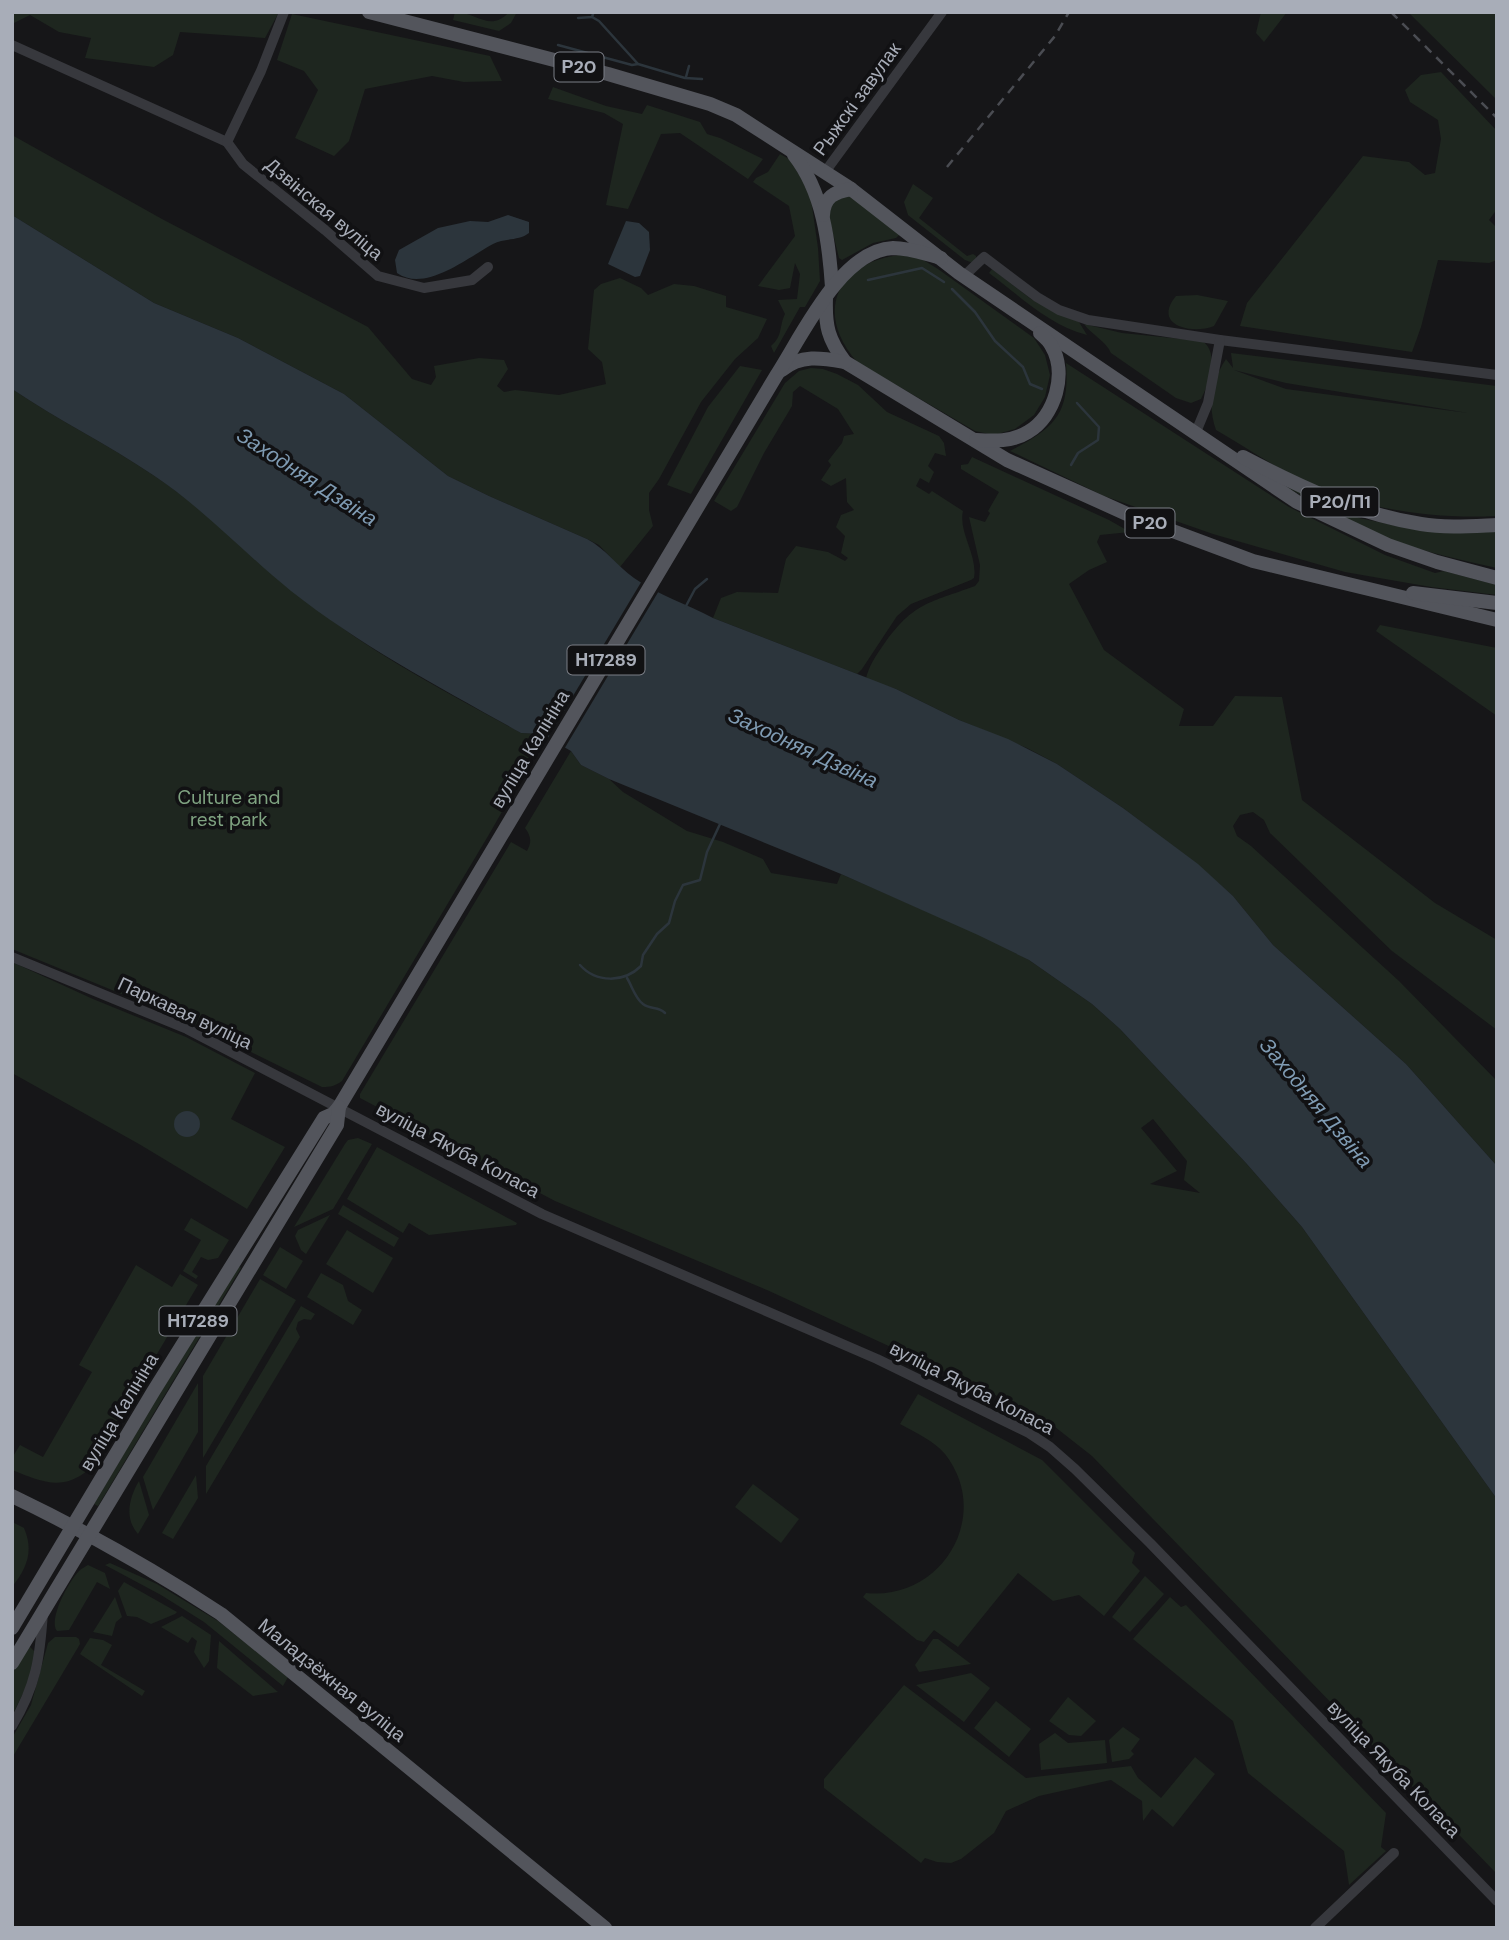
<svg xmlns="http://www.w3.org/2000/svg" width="1509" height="1940" viewBox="0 0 1509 1940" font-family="'DM Sans',sans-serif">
  <rect width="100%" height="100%" fill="#161618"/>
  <!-- green -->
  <g fill="#1e261f" fill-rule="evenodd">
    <path d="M12,12H279L265,38L180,32L173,55L154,67L85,58L91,38L59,32L30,15L12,24Z"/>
    <path d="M455,12C477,12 490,33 509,12H517L511,23L499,31L453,20Z"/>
    <path d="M1261,12H1287L1264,42L1256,33Z"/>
    <path d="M1408,12H1497V100Z"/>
    <path d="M292,14L490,56L502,81L464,82L432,76L365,89L349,141L334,156L295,138L318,90L304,71L277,60Z"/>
    <path d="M1441,72L1497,131V209L1489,220L1497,228V260L1489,263L1438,260L1421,327L1412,352L1240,326L1247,303L1363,156L1409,162L1425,175L1435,173L1441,139L1438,120L1410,102L1405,90L1421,75Z"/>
    <path d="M553,87L606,106L642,114L647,105L700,122L707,134L720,138L763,159L748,179L680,133L661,134L628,209L606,205L623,124L604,113L548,99Z"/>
    <path d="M12,135L162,219L368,327L412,379L431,385L436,377L434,366L479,358L504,360L508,369L497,386L504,392L515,390L559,395L606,384L602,362L588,349L594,290L601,284L620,278L641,288L648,295L674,284L694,286L726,296V307L767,319L758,338L735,359L701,402L659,479L649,493V510L653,526L620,567L599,545L587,539L489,496L448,476L344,394L238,338L154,303L12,215Z"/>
    <path d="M780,154L789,159L810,192L818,248L820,281L805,307H800L774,353L771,346C783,336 779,326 785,314L778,300L797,299L800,274L795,263L790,288L779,290L758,286L795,236L789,206L753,182L756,178L768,172Z"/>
    <path d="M913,184L933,198L919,218L967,256L973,254L976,256V261L973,263L965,260L908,215L904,202Z"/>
    <path d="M848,194L900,234L896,238L873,243L842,260L839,258L828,213L831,200Z"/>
    <path d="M899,255L920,258L938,269L1034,338L1045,355L1050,375L1045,397L1034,415L1015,429L994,435L975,431L857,362C814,313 836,263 899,255Z"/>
    <path d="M992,269L1031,299L1079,322L1087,335C1049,325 1020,296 989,273Z"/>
    <path d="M1197,295L1228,301L1214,326C1191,335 1152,325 1176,296Z"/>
    <path d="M1084,324L1122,333L1202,341C1220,352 1209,384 1201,399L1191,403L1176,398L1111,353C1106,341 1092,335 1084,324Z"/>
    <path d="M1231,353L1497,386V516C1428,519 1356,509 1294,476C1267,462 1242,445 1216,430C1207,405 1212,380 1226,359L1233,368ZM1234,370L1286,383L1468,413L1286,389Z"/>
    <path d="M1066,363L1289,507L1385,555L1435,573L1444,571L1497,585V595L1431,587L1345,572L1213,534L1104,496L1010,451C1054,428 1070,415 1066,363Z"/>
    <path d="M740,366L762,370L691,494L667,485L708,407Z"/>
    <path d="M811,368L823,369L837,374L858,385L887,412L939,436L944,443L946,456L935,453L928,466L934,472L929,483L920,478L916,486L929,494L932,491L963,511C958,532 978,555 974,578L971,580L911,604L897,616L862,669L857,674L713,618L721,598L737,592L778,593L786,559L796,546L828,552L845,561L848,558L841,553L845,536L836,527L841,515L854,510L847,502L846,478L831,486L821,480L831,465L828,461L842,443L844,436L854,434L838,409L800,386L793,392L792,406L764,453L737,507L731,511L714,501L785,383L799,371Z"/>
    <path d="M12,389C58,420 107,444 153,475C218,518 271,576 334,622C392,665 458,698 521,733L541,734L524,773L491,831L342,1081C335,1086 331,1087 322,1087L190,1022L12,949Z"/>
    <path d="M972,457L1109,520L1130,532L1100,535L1097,542L1107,562L1089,570L1069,584L1104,650L1184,709L1179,726H1213L1235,696L1282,697L1302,800L1435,903L1497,940V1030L1392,951L1270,833L1264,820L1253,812L1240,815L1233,826L1237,836L1251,846L1399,981L1497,1081V1166L1406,1064L1273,945L1233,896L1197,864L1123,808L1057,764L1027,748L959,720L896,689L866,679C868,667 877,654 884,644C914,602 929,603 975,586L979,581L980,565L969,517L985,522L990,513L988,511L999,492L961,469V465L968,464Z"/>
    <path d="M1289,486L1359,518L1422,531H1497V568C1461,560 1425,552 1391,540C1355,526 1322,506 1288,488Z"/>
    <path d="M1380,625L1497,648V716L1376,631Z"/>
    <path d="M571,751L581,765L609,779L623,792L687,831L723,842L763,859L771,873L837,884L841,874L978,934L1029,960L1092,1004L1120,1029L1246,1163L1302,1227L1497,1499V1874L1092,1456L1041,1416L767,1290L555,1201L360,1098V1094L511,842L527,851C532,842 531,836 525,828ZM1153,1119L1187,1161L1184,1180L1200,1193L1150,1184L1177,1171L1141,1128Z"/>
    <path d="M12,962L93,999L186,1037L255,1073L231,1119L285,1147L247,1209L139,1144L12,1073Z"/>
    <path d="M358,1138L372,1144L333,1209L294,1227L345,1144L348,1140Z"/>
    <path d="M377,1147L517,1223L516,1225L429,1235L409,1223L403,1233L347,1199Z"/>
    <path d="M343,1205L399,1238L394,1247L338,1214Z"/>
    <path d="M330,1215L306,1254L301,1250L295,1236L298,1230Z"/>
    <path d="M191,1218L229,1240L218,1258L208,1260L201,1257L192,1272L198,1276L196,1279L183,1271L201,1240L184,1230Z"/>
    <path d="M347,1230L393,1258L373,1293L326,1264Z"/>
    <path d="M280,1247L303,1261L286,1289L263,1275Z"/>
    <path d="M236,1264L241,1268L98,1506L94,1504Z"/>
    <path d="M136,1265L172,1287L180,1274L198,1285L88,1470C62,1492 40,1481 12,1470V1458L20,1445L43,1457L92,1372L79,1365Z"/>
    <path d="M321,1273L343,1285L348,1301L362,1310L353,1325L307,1297Z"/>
    <path d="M260,1279L296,1300L203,1458V1376Z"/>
    <path d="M301,1306L315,1314L311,1320L304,1319L298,1322L296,1329L300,1337L206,1494V1466Z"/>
    <path d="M198,1383V1432L153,1510L143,1477Z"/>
    <path d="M918,1394L1042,1460L1135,1553L1132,1563L1140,1571L1104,1616L1079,1595L1053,1601L1018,1573L958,1647L934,1630L924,1642L917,1640L863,1597L866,1593C942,1601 993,1515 945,1454C933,1440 916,1433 900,1424Z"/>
    <path d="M196,1475L198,1498L173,1539L162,1533Z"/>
    <path d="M139,1481L149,1515L138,1534C124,1518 129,1498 139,1481Z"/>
    <path d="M753,1484L799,1519L781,1543L735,1507Z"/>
    <path d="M12,1522L24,1528C34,1551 27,1568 12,1587Z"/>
    <path d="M110,1563L157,1584L218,1621L288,1677L283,1686L204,1622L161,1595L105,1565Z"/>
    <path d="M88,1565L105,1573L110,1589L97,1582L69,1630L57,1631C48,1619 69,1581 79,1571C82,1568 85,1567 88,1565Z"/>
    <path d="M1145,1576L1164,1594L1130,1632L1112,1617Z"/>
    <path d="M124,1582L177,1612L175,1614L151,1624L137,1617L127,1616L118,1591Z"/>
    <path d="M115,1597L122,1617L116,1622L112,1636L93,1632Z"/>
    <path d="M1170,1597L1181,1607L1186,1605L1386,1813L1381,1847L1386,1851L1349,1885L1344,1851L1248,1773L1233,1721L1133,1639Z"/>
    <path d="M182,1616L211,1635L209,1661L204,1668L194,1652L197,1641L192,1637L188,1643L161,1627Z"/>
    <path d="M55,1637H76L79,1639L80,1644L12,1758V1738L31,1705L48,1643Z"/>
    <path d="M90,1638L103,1640L112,1645L101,1665L145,1691L142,1696L80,1654Z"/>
    <path d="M933,1639H938L971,1664L919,1672L915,1665Z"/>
    <path d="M219,1641L278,1692L253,1696L217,1668Z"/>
    <path d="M30,1647L35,1652L30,1679L12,1716V1671L26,1648Z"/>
    <path d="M971,1673L990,1688L964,1722L916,1685Z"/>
    <path d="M904,1685L1026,1778L1131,1766L1138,1778L1161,1798L1195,1757L1215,1774L1173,1827L1152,1809L1143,1821L1142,1801L1111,1780L1039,1796L1006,1811L994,1833L961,1859L951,1863L937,1862L925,1858L921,1863L824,1788V1779Z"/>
    <path d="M1068,1697L1096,1721L1081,1736L1069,1735L1049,1721Z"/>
    <path d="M996,1701L1031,1729L1009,1757L974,1728Z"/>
    <path d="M1123,1727L1140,1739L1131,1751L1134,1754L1129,1759L1112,1762L1109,1740Z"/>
    <path d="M1055,1733L1068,1743L1105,1740L1107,1763L1041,1770L1039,1744Z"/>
  </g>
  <!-- water -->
  <g fill="#2c353c">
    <path d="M12,215L154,303L238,338L344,394L448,476L489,496L587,539C606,549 617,566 634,578C658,595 687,604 713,618L896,689L959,720L1008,739L1057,764L1123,808L1198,864L1233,896L1273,945L1406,1064L1497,1166V1499L1302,1227L1246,1163L1120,1029L1092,1004L1029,960L978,935L841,874L609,779L581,765L571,751L541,734L521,733C443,689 362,647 291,591C244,553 203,508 153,475C107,444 58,420 12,389Z"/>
    <path d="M508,215L529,222V233C519,241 504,238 493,244C467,258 425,293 397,273L395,260L399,250L438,228L470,221L488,222Z"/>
    <path d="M626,221L639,223L649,232L650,250L640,276L635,277L608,264Z"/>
    <circle cx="187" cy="1124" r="13"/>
  </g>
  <!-- pier -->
  <path fill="#161618" d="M643,579L660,589L563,751L546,741Z"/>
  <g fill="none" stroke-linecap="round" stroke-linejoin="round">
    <!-- stream -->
    <g stroke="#2c353c" stroke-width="2.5">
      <path d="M592,17L599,21L638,64L685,78L702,79"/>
      <path d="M578,18L592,17L593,14"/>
      <path d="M558,45L632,65L638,64"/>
      <path d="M686,77L689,66"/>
      <path d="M868,280L922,268L944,282"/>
      <path d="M952,289L975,312L995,341L1023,367L1030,384L1042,389"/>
      <path d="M1071,465L1078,453L1098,440L1099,427L1077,403"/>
      <path d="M686,606L695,589L707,579"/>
      <path d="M580,965C596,983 624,983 641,966L643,955L657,934L669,923L675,901L683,885L700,880L707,852L720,824"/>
      <path d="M627,978C632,986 635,998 643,1004C651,1010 658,1006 665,1013"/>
    </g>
    <!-- minor -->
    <g stroke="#37383d" stroke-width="10">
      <path d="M12,45L227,142L243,164L325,230L378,276L424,288L472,280L488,267"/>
      <path d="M227,142L261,71L284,12"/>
      <path d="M825,172L942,12"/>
      <path d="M964,276L984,257L1037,297L1059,310L1088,320L1220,340L1497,375"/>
      <path d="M1196,432L1208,403L1220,340"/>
      <path d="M12,957L187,1029L542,1214L877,1359L1029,1433L1050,1447L1075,1469L1150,1543L1497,1901"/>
      <path d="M12,1726C36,1686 40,1658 43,1612"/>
      <path d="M1315,1928L1394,1853"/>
    </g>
    <!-- major -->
    <g stroke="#53555c" stroke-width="14">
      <path d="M369,12L608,74L710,104L736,115L851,189L959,273L1297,502L1388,545L1437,562L1497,578"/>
      <path d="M794,155C823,192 829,242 832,287"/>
      <path d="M823,215C824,197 834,192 851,189"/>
      <path d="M826,298C825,326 828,339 845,362L1007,460L1127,514L1253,561L1497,620"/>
      <path d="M782,370C801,354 822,358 845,362"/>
      <path d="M976,440C994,441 1012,442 1028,432C1055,416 1068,373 1051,345C1049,341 1044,337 1040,333"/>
      <path d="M1243,457C1300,487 1357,514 1421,524C1445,528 1472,526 1497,525"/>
      <path d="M1413,593L1497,603"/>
      <path d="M12,1496C85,1531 154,1570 221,1614L605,1928"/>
      <path d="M12,1628L153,1392L324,1118L333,1114L339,1107L776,376C802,336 841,250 893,248C910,248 925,254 941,258"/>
      <path d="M12,1663L337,1125L339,1107"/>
    </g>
    <!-- rail -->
    <g stroke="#4a4c52" stroke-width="2.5" stroke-dasharray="9 7" stroke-linecap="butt">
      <path d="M1391,12L1497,118"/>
      <path d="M947,167L1055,36L1069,12"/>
    </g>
  </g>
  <g text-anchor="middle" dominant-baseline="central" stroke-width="7" stroke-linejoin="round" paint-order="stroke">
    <!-- shield labels -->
    <g fill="#111113" stroke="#7b7e86" stroke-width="2">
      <rect x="554.5" y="52.5" width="49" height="29" rx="5"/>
      <rect x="1301.5" y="487.5" width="77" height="29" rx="5"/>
      <rect x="1125.5" y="508.5" width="49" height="29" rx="5"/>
      <rect x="567.5" y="645.5" width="77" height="29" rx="5"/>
      <rect x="159.5" y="1306.5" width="77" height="29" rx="5"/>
    </g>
    <g font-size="18" font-weight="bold" fill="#a8adb8">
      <text x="579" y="67">Р20</text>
      <text x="1340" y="502">Р20/П1</text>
      <text x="1150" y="523">Р20</text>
      <text x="606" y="660">Н17289</text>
      <text x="198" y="1321">Н17289</text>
    </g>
    <!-- street labels -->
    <g font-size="19" fill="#a8adb8" stroke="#111113">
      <text transform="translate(857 99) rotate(-54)">Рыжскі завулак</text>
      <text transform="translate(324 209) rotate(40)">Дзвінская вуліца</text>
      <text transform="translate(530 749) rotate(-59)">вуліца Калініна</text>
      <text transform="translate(185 1013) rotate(25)">Паркавая вуліца</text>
      <text transform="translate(458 1150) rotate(28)">вуліца Якуба Коласа</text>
      <text transform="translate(972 1388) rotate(27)">вуліца Якуба Коласа</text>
      <text transform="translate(119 1412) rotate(-59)">вуліца Калініна</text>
      <text transform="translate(332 1680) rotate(39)">Маладзёжная вуліца</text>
      <text transform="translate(1394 1769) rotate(46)">вуліца Якуба Коласа</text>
    </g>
    <!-- park labels -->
    <g font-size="19" fill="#7fa381" stroke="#111113">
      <text x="229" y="797">Culture and<tspan x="229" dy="22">rest park</tspan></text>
    </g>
    <!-- water labels -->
    <g font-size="21" font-style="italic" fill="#7f9bb3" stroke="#111113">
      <text transform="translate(307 477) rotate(33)">Заходняя Дзвіна</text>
      <text transform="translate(803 748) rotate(25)">Заходняя Дзвіна</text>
      <text transform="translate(1316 1103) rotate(50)">Заходняя Дзвіна</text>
    </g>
  </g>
  <!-- border -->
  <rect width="1509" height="1940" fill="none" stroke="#a8adb8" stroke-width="28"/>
</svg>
